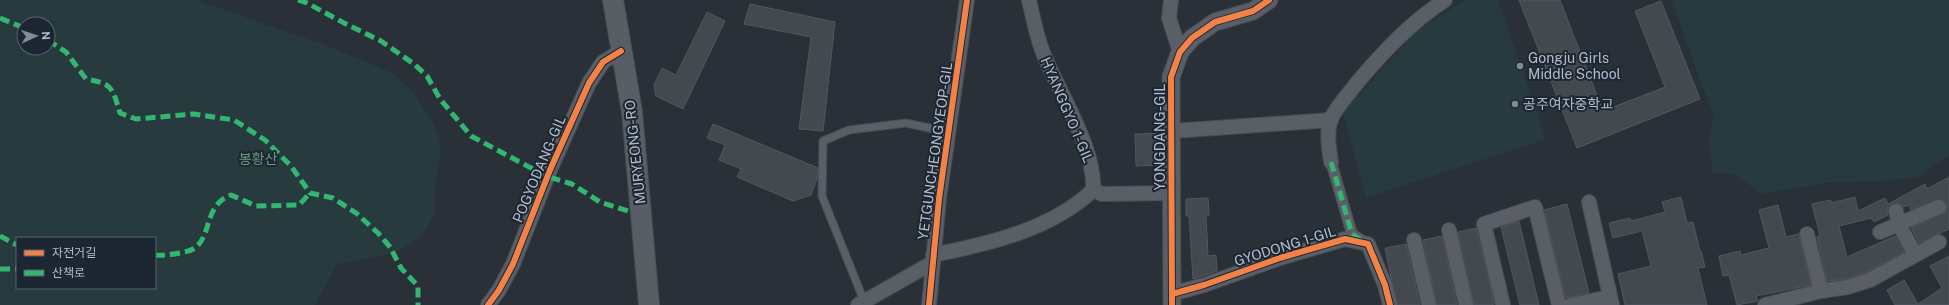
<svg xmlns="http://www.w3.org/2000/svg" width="1949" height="305" viewBox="0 0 1949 305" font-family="'Public Sans','Noto Sans KR',sans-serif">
  <rect width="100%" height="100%" fill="#2a3038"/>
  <!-- green -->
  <g fill="#273a3e" fill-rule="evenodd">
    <path d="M0,0H196L322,44L393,73L414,93L431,119L439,137L441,152L434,190V215L422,236L400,250L376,257L337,264L315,305H0ZM24,24H48V48H24ZM17,238H155V288H17Z"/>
    <path d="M1465,0H1498L1546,139L1366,198L1343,112L1414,33Z"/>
    <path d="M1671,0H1949V154L1919,177L1883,181L1824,183L1761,194L1735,174L1713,173L1709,139L1714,117Z"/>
  </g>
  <!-- building -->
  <g fill="#444950" stroke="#52575f">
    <path d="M1519,0H1560L1603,111L1665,87L1635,11L1661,1L1700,99L1577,148Z"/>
    <path d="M750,4L835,22L823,131L799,129L811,37L744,24Z"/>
    <path d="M707,12L725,21L683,109L656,96L654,85L662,68L676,75Z"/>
    <path d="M713,124L818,168L817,179L811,195L793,201L737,177L741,169L719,160L725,145L707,138Z"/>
    <path d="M1160,133L1161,165L1136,166L1135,134Z"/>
    <path d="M1949,177V229L1919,243L1911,228L1946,212L1947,203L1940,199L1911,210L1909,205L1903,207L1899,203H1894L1888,208V215L1874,222L1871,218L1839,226L1847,257L1895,236L1904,252L1867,272L1846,279L1827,281L1817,237L1820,236L1812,204L1831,200V203L1855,197L1858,211L1885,198L1888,204L1925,184L1927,189Z"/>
    <path d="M1681,197L1687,223L1693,222L1700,251H1701L1705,267L1698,268L1707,305H1625L1618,274L1651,266L1642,231L1613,238L1609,223L1630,218L1631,221L1665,212L1662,202Z"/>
    <path d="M1208,198L1209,215H1206L1208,256L1216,255L1217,271L1193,279L1189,216H1186V199Z"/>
    <path d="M1567,204L1589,293L1566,298L1544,210Z"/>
    <path d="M1778,205L1786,237L1799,234L1811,285L1756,296L1758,301L1737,305L1729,275L1723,276L1719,256L1740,251L1741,255L1769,248L1759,210Z"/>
    <path d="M1519,221L1539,305H1520L1501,227Z"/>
    <path d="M1476,228L1490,285L1494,305H1474L1458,232Z"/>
    <path d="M1442,236L1457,305H1437L1423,240Z"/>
    <path d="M1406,244L1420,305H1398L1391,278L1385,248Z"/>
    <path d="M1949,256V305H1895L1887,290L1904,280L1918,304L1942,288L1930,266Z"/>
  </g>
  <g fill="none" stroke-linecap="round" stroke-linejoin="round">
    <defs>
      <path id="service" d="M864,301L822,196L823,141L849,130L906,123L948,132"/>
      <path id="pedestrian" d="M1331,162L1352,234L1363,241"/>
      <g id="minor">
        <path d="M1029,0C1033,17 1036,34 1042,50C1057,90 1096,148 1093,190"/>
        <path d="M1171,0L1169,18L1180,52"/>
        <path d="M1172,131L1331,120"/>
        <path d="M1331,162C1329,149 1326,132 1331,119C1336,107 1348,95 1356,84C1383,52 1410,23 1445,0"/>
        <path d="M1093,190L1102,194L1172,193"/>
        <path d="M1589,202L1612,305"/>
        <path d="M1896,211L1899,225L1915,254"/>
        <path d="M1449,230L1466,305"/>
        <path d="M1880,232L1939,207"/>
        <path d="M1807,234L1821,291"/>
        <path d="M1414,240L1429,305"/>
        <path d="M933,255C988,244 1051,230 1093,190"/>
        <path d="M1172,294L1204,285L1280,258L1345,239L1368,244L1385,285L1390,305"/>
        <path d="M488,305L499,290L513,264L550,170L589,83L603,62L621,51"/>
        <path d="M858,305L932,263"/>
        <path d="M929,305L939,199L967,0"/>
        <path d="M1503,305L1484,224L1535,207L1559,305"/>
        <path d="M1571,305L1610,297"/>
        <path d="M1765,305L1821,291L1848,287L1870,280L1939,242"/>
      </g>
      <path id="tertiary" d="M1172,305L1171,77L1180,52L1192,38L1215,22L1253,11L1269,0"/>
      <path id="secondary" d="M613,0L632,112L649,305"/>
    </defs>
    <!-- service casing -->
    <use href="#service" stroke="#484c53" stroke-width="9"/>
    <!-- pedestrian casing -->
    <use href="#pedestrian" stroke="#484c53" stroke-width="12"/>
    <!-- minor casing -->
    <use href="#minor" stroke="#484c53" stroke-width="16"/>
    <!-- tertiary casing -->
    <use href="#tertiary" stroke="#484c53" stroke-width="19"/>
    <!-- secondary casing -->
    <use href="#secondary" stroke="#484c53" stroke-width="22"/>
    <!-- service -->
    <use href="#service" stroke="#5a5e66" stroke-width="7"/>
    <!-- pedestrian -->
    <use href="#pedestrian" stroke="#5a5e66" stroke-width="10"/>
    <!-- minor -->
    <use href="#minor" stroke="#5a5e66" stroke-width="14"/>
    <!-- tertiary -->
    <use href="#tertiary" stroke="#5a5e66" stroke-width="17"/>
    <!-- secondary -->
    <use href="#secondary" stroke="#595d64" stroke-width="20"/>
    <!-- quiet -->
    <g stroke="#33b770" stroke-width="5" stroke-dasharray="10 5" stroke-linecap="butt">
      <path d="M298,0L307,3L344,23L381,41L414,64L427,76L440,99L471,136L546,176L572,184L600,202L628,211"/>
      <path d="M0,18L24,28"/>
      <path d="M48,40L66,52L86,79C113,84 112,87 120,113L136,119L194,114L234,120L265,140L291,166L310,193L333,198L356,213L378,233L390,247L401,268L418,286V305"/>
      <path d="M1331,162L1352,234L1361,240"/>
      <path d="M0,236L17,245"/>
      <path d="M155,255C164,256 188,253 195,248C212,235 204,205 231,195L256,206L299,205L310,193"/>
      <path d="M0,269H17"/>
    </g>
    <defs>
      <g id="cycleway">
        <path d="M1172,294L1204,285L1280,258L1345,239L1368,244L1385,285L1390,305"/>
        <path d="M488,305L499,290L513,264L550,170L589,83L603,62L621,51"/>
        <path d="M929,305L939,199L967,0"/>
        <path d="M1172,305L1171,77L1180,52L1192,38L1215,22L1253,11L1269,0"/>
      </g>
    </defs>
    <!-- cycleway casing -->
    <use href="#cycleway" stroke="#1d2633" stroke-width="8"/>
    <!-- cycleway -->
    <use href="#cycleway" stroke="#f48246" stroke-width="6"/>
  </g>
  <!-- markers -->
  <g fill="#848b96" stroke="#1d2633" stroke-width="1.5">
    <circle cx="1520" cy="66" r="4"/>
    <circle cx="1515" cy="104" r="4"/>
  </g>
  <g text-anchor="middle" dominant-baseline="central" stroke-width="4" stroke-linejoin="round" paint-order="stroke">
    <!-- poi labels -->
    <g font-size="14" fill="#b4bcc9" stroke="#1d2633" text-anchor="start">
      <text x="1528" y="58">Gongju Girls<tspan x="1528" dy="16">Middle School</tspan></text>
      <text x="1523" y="104">공주여자중학교</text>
    </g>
    <!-- street labels -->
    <g font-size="14" fill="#b4bcc9" stroke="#1d2633">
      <text transform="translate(1067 110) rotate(67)">HYANGGYO 1-GIL</text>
      <text transform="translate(1160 137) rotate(-90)">YONGDANG-GIL</text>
      <text transform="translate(935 151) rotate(-82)">YETGUNCHEONGYEOP-GIL</text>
      <text transform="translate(635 152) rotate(-96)">MURYEONG-RO</text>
      <text transform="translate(539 169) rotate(-67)">POGYODANG-GIL</text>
      <text transform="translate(1285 246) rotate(-17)">GYODONG 1-GIL</text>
    </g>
    <!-- park labels -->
    <g font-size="14" fill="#6b9a76" stroke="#1d2633">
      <text x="258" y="159">봉황산</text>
    </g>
  </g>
  <!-- legend -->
  <rect x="16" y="237" width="140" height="52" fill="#1d2633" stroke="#59626f"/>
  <rect x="24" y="250" width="20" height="6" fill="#f48246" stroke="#59626f"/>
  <text x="52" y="257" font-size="12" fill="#b4bcc9">자전거길</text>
  <rect x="24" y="270" width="20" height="6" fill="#33b770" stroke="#59626f"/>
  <text x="52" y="277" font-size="12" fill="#b4bcc9">산책로</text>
  <!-- north arrow -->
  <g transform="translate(36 36) rotate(87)"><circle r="19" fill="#1d2633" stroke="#59626f"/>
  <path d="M0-3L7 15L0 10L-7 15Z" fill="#848b96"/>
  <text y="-6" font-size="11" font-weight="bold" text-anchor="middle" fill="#b4bcc9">N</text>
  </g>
</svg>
